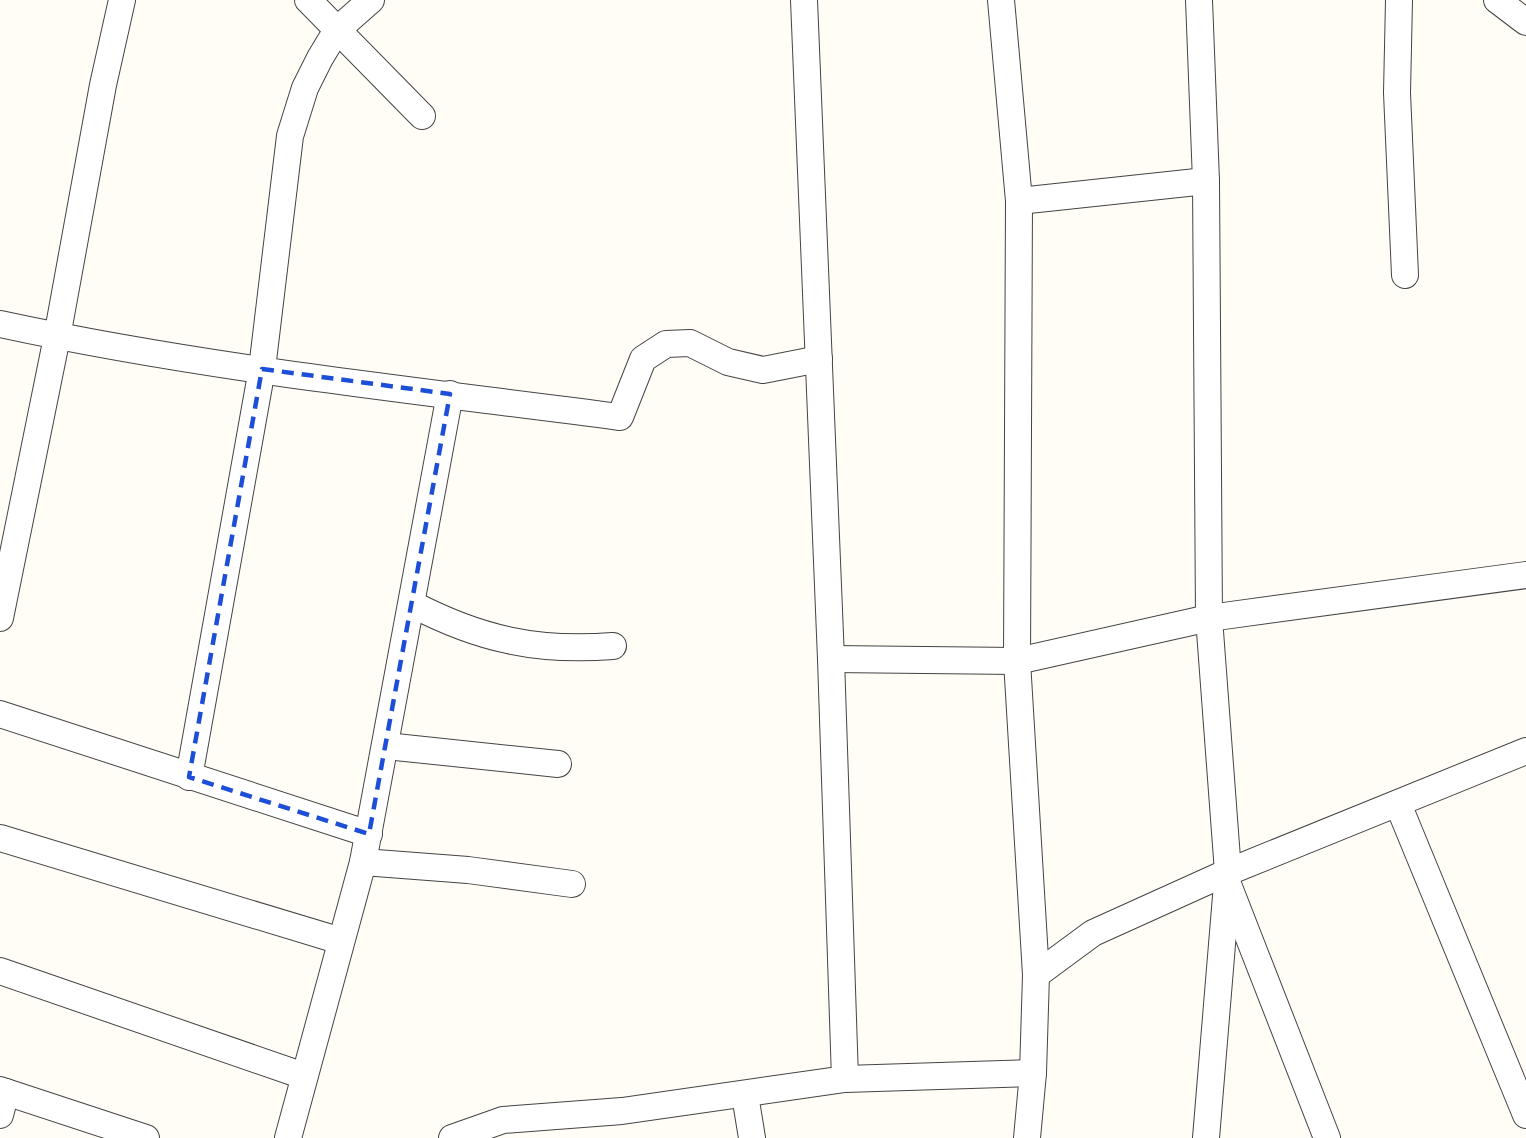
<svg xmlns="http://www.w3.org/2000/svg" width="1526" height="1138" viewBox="0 0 1526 1138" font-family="'Source Serif 4',serif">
  <rect width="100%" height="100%" fill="#fffdf5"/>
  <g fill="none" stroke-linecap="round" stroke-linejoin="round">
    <defs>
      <g id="street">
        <path d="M308,0L422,116"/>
        <path d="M804,0L831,659L845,1079"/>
        <path d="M1001,0L1019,201L1017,661L1036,975L1033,1073L1027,1138"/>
        <path d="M1199,0L1206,181L1209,618L1228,872L1206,1138"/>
        <path d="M1399,0L1397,93L1405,275"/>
        <path d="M1497,0L1526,22"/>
        <path d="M1019,201L1206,181"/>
        <path d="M0,324C203,368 413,390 620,417L643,359L666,344L690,343L728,362L763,370L819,359"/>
        <path d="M412,604C479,639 537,652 613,646"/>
        <path d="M0,618L57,337L103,85L122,0"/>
        <path d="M831,659L1017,661L1209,618L1526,575"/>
        <path d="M0,714L369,834"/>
        <path d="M386,746L558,764"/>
        <path d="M189,777L262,369L290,136L305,88L320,58L337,30L371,0"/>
        <path d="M1398,804L1526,1115"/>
        <path d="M0,838L341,941"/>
        <path d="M363,862L468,870L572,884"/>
        <path d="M1229,887L1327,1138"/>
        <path d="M0,971L304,1076"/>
        <path d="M1036,975L1093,933L1228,872L1526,751"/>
        <path d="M0,1090L146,1138"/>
        <path d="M745,1095L752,1138"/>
        <path d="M0,1115L6,1092"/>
        <path d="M288,1138L363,862L450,394"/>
        <path d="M452,1138L503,1120L622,1111L845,1079L1033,1073"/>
      </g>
    </defs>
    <!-- street casing -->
    <use href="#street" stroke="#444" stroke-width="28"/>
    <!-- street -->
    <use href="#street" stroke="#fff" stroke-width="26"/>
  </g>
  <!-- marked area -->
  <path fill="none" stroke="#1d4ed8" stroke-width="4.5" stroke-dasharray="12 8" stroke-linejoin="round" d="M262,369L450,394L369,834L189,777Z"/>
</svg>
